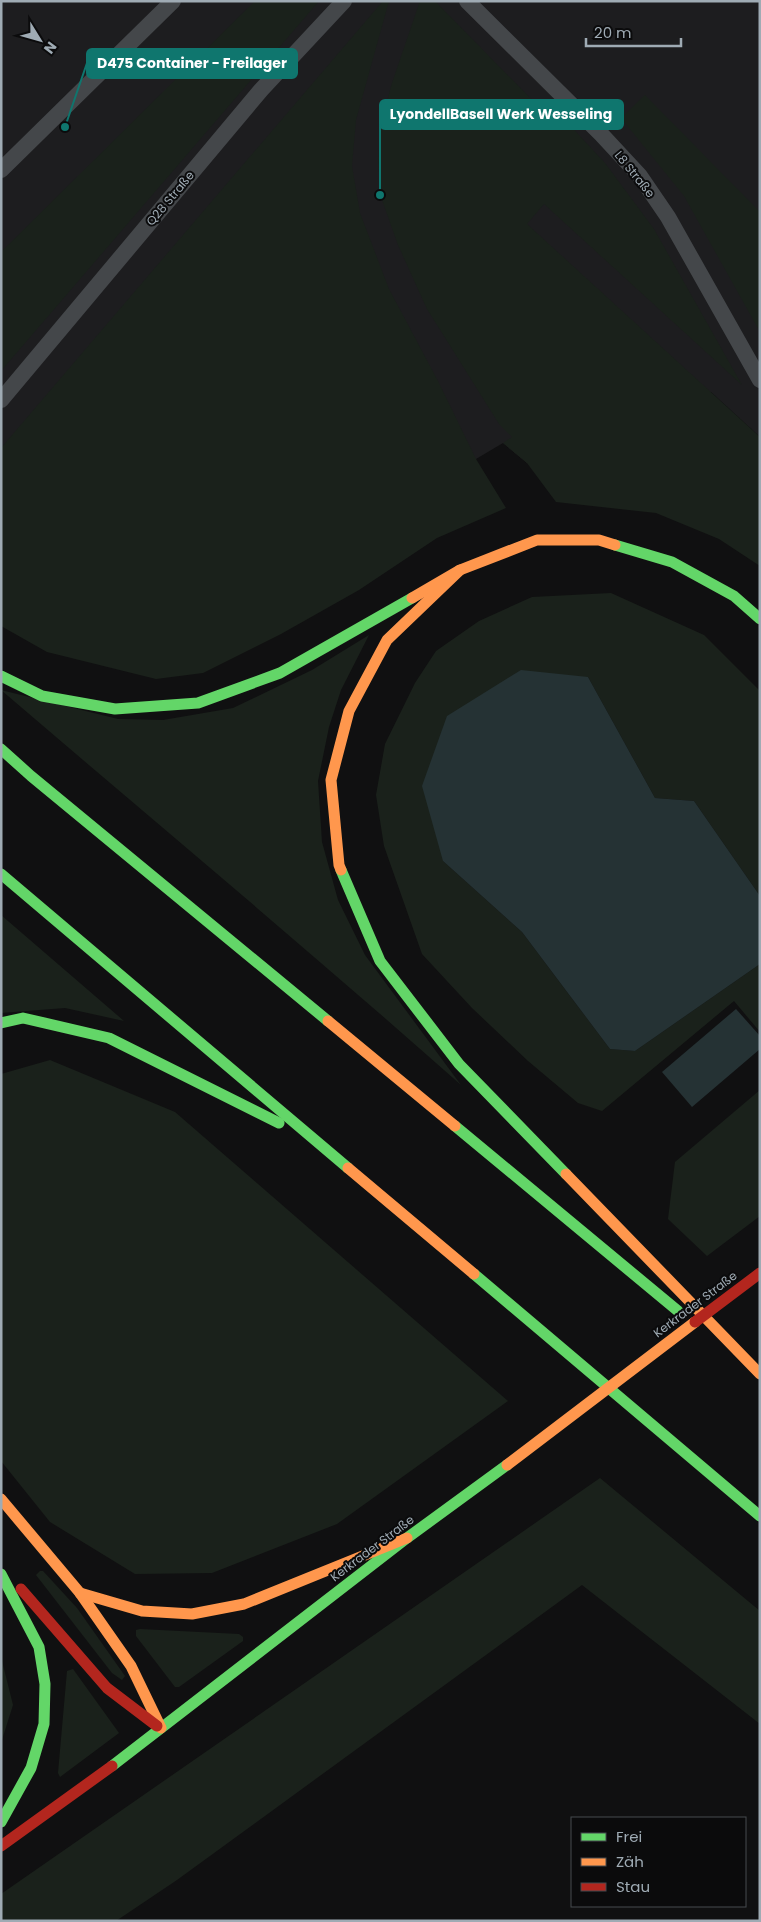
<svg xmlns="http://www.w3.org/2000/svg" width="761" height="1922" viewBox="0 0 761 1922" font-family="Poppins,sans-serif">
  <rect width="100%" height="100%" fill="#101011"/>
  <!-- built -->
  <path fill="#1d1d1f" d="M1,1H760V437L711,392L527,463L503,443L476,459L1,535Z"/>
  <!-- green -->
  <g fill="#1a211b">
    <path d="M255,1H319L1,371V252Z"/>
    <path d="M383,1H389L356,120L352,166L360,213L389,289L438,381L476,459L506,508L437,538L359,590L281,634L203,673L156,679L47,652L1,626V448Z"/>
    <path d="M420,1H435L542,110L566,121L605,163L654,229L742,385L544,204L527,224L760,437V566L719,539L656,513L556,502L527,463L503,443L512,437L499,424L427,309L398,245L381,197L378,160L382,119L392,83Z"/>
    <path d="M645,95L760,212V332L684,196L621,118Z"/>
    <path d="M611,593L704,635L760,691V896L694,801L655,798L588,677L443,861L522,932L610,1049L635,1051L760,964V1032L734,1001L602,1111L578,1103L528,1061L472,1008L422,954L384,846L376,795L385,744L415,683L436,651L479,621L532,597Z"/>
    <path d="M369,635L341,690L329,727L318,781L322,842L338,900L365,955L461,1085C310,951 155,822 1,690L118,719L163,720L233,708L312,670Z"/>
    <path d="M1,915L124,1021L65,1008L1,1013Z"/>
    <path d="M50,1060L175,1112L508,1401L337,1524L212,1573L135,1574L50,1522L1,1461V1074Z"/>
    <path d="M760,1090V1216L707,1256L668,1219L675,1162Z"/>
    <path d="M600,1478L760,1611V1724L582,1585L177,1880L116,1921H1V1894Z"/>
    <path d="M40,1571H43L77,1608L125,1676L122,1680L112,1673L36,1575Z"/>
    <path d="M140,1629L239,1634L243,1637V1641L179,1687H175L136,1636V1630Z"/>
    <path d="M1,1657L13,1705L1,1743Z"/>
    <path d="M73,1669L119,1733L60,1777L58,1773L67,1671Z"/>
  </g>
  <!-- water -->
  <g fill="#253234">
    <path d="M521,670L588,677L655,798L694,801L760,896V964L635,1051L610,1049L522,932L443,861L422,786L447,716Z"/>
    <path d="M736,1009L760,1036V1049L692,1107L662,1072Z"/>
  </g>
  <g fill="none" stroke-linecap="round" stroke-linejoin="round">
    <!-- lane -->
    <g stroke="#44474a" stroke-width="16">
      <path d="M467,1L601,134L640,176L668,217L760,380"/>
      <path d="M1,170L173,1"/>
      <path d="M1,400L261,90L344,1"/>
    </g>
    <!-- fast -->
    <g stroke="#63d668" stroke-width="11">
      <path d="M615,545L672,562L734,596L760,619"/>
      <path d="M1,676L42,696L115,709L198,703L280,673L412,598"/>
      <path d="M1,749L31,776L328,1021"/>
      <path d="M341,870L380,961L459,1064L566,1174"/>
      <path d="M1,874L348,1168"/>
      <path d="M1,1023L23,1018L109,1038L279,1123"/>
      <path d="M455,1126L678,1311"/>
      <path d="M474,1274L760,1516"/>
      <path d="M1,1574L39,1647L45,1684L44,1724L31,1768L1,1822"/>
      <path d="M112,1766L407,1538L507,1465"/>
    </g>
    <!-- slow -->
    <g stroke="#ff974d" stroke-width="11">
      <path d="M412,598L460,570L537,540H599L615,545"/>
      <path d="M341,870L339,865L331,780L349,711L387,640L460,570"/>
      <path d="M328,1021L455,1126"/>
      <path d="M348,1168L474,1274"/>
      <path d="M566,1174L760,1374"/>
      <path d="M1,1499L80,1593L131,1666L161,1728"/>
      <path d="M80,1593L142,1611L192,1614L244,1604L407,1538"/>
    </g>
    <!-- jam -->
    <g stroke="#b3261e" stroke-width="11">
      <path d="M21,1589L107,1688L157,1726"/>
      <path d="M1,1846L112,1766"/>
    </g>
    <!-- slow-bridge -->
    <path stroke="#ff974d" stroke-width="11" d="M507,1465L695,1322"/>
    <!-- jam-bridge -->
    <path stroke="#b3261e" stroke-width="11" d="M695,1322L760,1273"/>
  </g>
  <g text-anchor="middle" dominant-baseline="central" stroke-width="4" stroke-linejoin="round" paint-order="stroke">
    <!-- street labels -->
    <g font-size="12" fill="#9fabb4" stroke="#0b0b0c">
      <text transform="translate(635 174) rotate(51)">L8 Straße</text>
      <text transform="translate(170 198) rotate(-50)">Q28 Straße</text>
      <text transform="translate(695 1304) rotate(-37)">Kerkrader Straße</text>
      <text transform="translate(372 1548) rotate(-37)">Kerkrader Straße</text>
    </g>
  </g>
  <!-- callouts -->
  <path fill="none" stroke="#0f766e" stroke-width="2" d="M65 127L87 63M380 195L380 114"/>
  <g fill="#0f766e" stroke="#0b0b0c" stroke-width="2">
    <circle cx="65" cy="127" r="5"/>
    <circle cx="380" cy="195" r="5"/>
  </g>
  <g fill="#0f766e" stroke="#0f766e" stroke-width="2">
    <rect x="87" y="49" width="210" height="29" rx="5"/>
    <rect x="380" y="100" width="243" height="29" rx="5"/>
  </g>
  <g font-size="14" text-anchor="middle" font-weight="bold" fill="#fff">
    <text x="192" y="68">D475 Container - Freilager</text>
    <text x="501" y="119">LyondellBasell Werk Wesseling</text>
  </g>
  <!-- border -->
  <rect width="761" height="1922" fill="none" stroke="#9fabb4" stroke-width="5"/>
  <!-- legend -->
  <rect x="571" y="1817" width="175" height="90" fill="#0b0b0c" stroke="#464b4f"/>
  <rect x="581" y="1833" width="25" height="8" fill="#63d668" stroke="#464b4f"/>
  <text x="616" y="1842" font-size="15" fill="#9fabb4">Frei</text>
  <rect x="581" y="1858" width="25" height="8" fill="#ff974d" stroke="#464b4f"/>
  <text x="616" y="1867" font-size="15" fill="#9fabb4">Zäh</text>
  <rect x="581" y="1883" width="25" height="8" fill="#b3261e" stroke="#464b4f"/>
  <text x="616" y="1892" font-size="15" fill="#9fabb4">Stau</text>
  <!-- north arrow -->
  <g transform="translate(40 40) rotate(127)" stroke="#0b0b0c" stroke-width="4" paint-order="stroke">
  <path d="M0-4L9 19L0 12L-9 19Z" fill="#9fabb4"/>
  <text y="-8" font-size="14" font-weight="bold" text-anchor="middle" fill="#9fabb4">N</text>
  </g>
  <!-- scale -->
  <path d="M586 38v8h95v-8" fill="none" stroke="#9fabb4" stroke-width="2.5"/>
  <text x="594" y="38" font-size="15" fill="#9fabb4" stroke="#0b0b0c" stroke-width="4" paint-order="stroke">20 m</text>
</svg>
